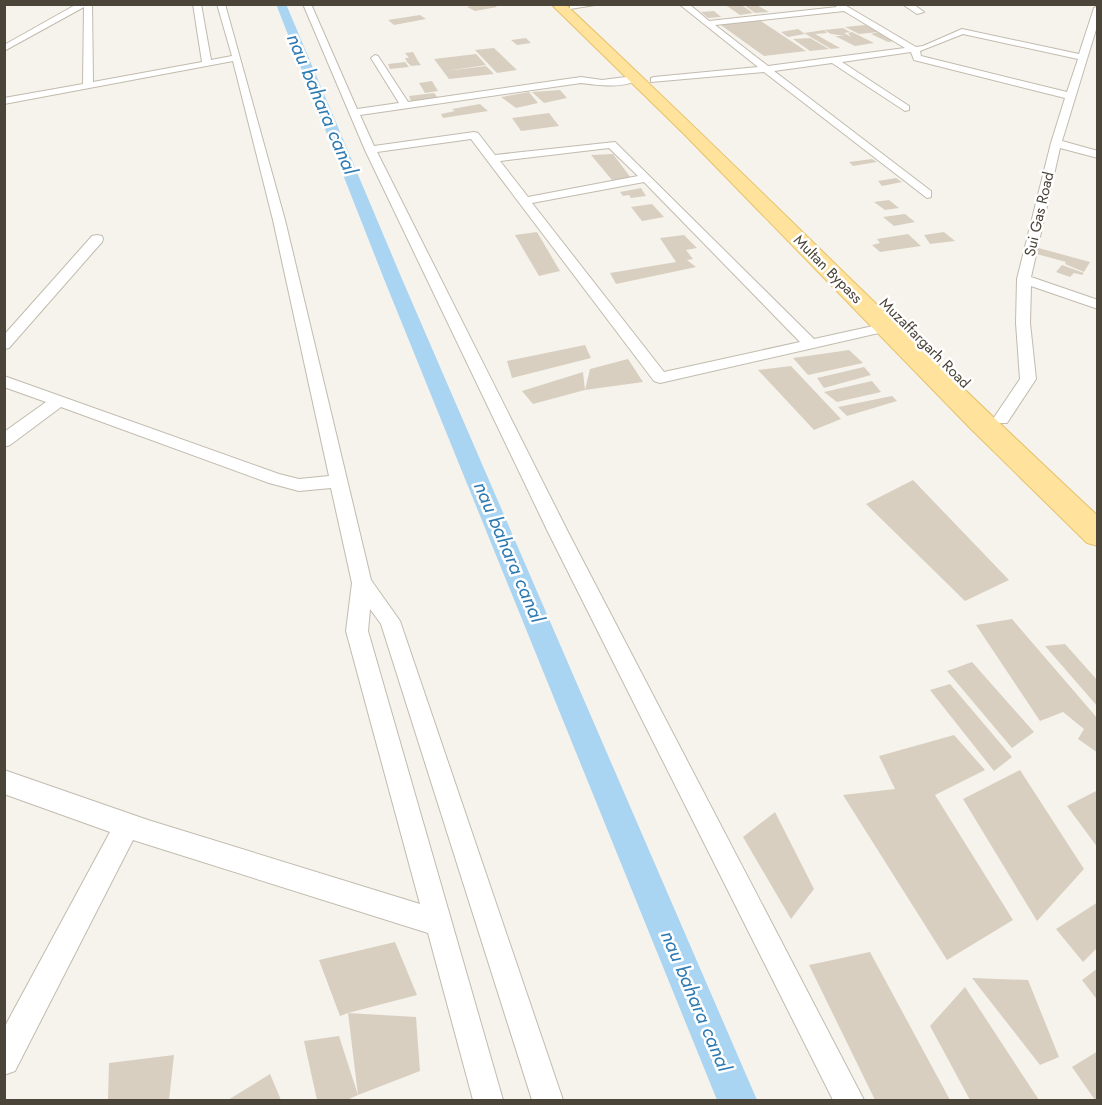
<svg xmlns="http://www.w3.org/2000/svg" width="1102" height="1105" viewBox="0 0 1102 1105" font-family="Jost,sans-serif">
  <rect width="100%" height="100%" fill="#f6f3ec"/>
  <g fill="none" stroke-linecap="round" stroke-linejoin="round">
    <!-- canal -->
    <path fill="#a9d4f2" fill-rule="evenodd" d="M276,4H286L402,279L757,1100H717L384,279Z"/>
  </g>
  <!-- building -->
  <g fill="#d8cfc1">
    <path d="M478,4H493L497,7L475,11L467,7Z"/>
    <path d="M724,4H740L753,13L740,15Z"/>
    <path d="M743,4H755L769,12L755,13Z"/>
    <path d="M714,11L721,17L708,18L701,12Z"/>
    <path d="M420,15L426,19L394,25L388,20Z"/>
    <path d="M758,19L806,51L764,56L718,23Z"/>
    <path d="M865,25L879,32L896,41L888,42L871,34L879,32L859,34L845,27Z"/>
    <path d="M843,28L850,32L844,33L851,37L848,33L852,32L874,43L855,46L835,36H845L831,34L824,30Z"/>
    <path d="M798,29L805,34L788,37L781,32Z"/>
    <path d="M824,30L827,33L815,34L840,48L831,49L804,33Z"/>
    <path d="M526,38L531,43L517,45L511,40Z"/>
    <path d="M810,38L829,49L810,51L793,39Z"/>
    <path d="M494,48L517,70L497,73L475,50Z"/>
    <path d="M413,52L418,61L421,65L411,66L407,62L405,58H409L405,53Z"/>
    <path d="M476,54L486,65L446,71L486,66L494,74L449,79L434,59Z"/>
    <path d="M405,62L409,67L390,69L388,64Z"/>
    <path d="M432,81L438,91L425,93L419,83Z"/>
    <path d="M560,90L567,98L544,103L532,92Z"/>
    <path d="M529,92L538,103L516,108L501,97Z"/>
    <path d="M434,93L438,98L411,101L409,96Z"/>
    <path d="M480,104L488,111L443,118L441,114L455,111L452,109Z"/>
    <path d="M549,113L559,126L521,131L512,118Z"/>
    <path d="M613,154L631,178L612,180L591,155Z"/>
    <path d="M872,159L877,162L853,166L849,162Z"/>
    <path d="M896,178L902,182L882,186L878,181Z"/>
    <path d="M641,188L646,196L631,198L629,195L623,196L620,192Z"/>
    <path d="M889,200L899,208L885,210L874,202Z"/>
    <path d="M652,204L664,217L642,221L631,207Z"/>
    <path d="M905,214L915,222L894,226L883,217Z"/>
    <path d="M537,232L560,271L539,276L515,235Z"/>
    <path d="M944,232L955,241L930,244L924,235Z"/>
    <path d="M908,234L921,246L880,252L872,245L880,243L877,239Z"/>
    <path d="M684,235L697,248L686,250L693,259L687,260L696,267L616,284L610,273L676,262L660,238Z"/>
    <path d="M1035,247L1090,262L1084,272L1065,264L1066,262L1033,253Z"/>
    <path d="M1062,265L1084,273L1082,275L1074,273L1070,277L1056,272Z"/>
    <path d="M585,345L591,358L512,378L507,361Z"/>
    <path d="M849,350L863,363L808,375L793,358Z"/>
    <path d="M628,359L643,382L585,390L533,404L522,391L583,372L585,390L590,369Z"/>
    <path d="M791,366L841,419L814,430L758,370Z"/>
    <path d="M864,367L871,375L824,388L817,378Z"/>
    <path d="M872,381L881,392L837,402L824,392Z"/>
    <path d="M892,396L897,401L847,416L838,407Z"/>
    <path d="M913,480L1009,580L965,601L866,504Z"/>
    <path d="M1012,619L1098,719V753L1078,739L1084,729L1063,712L1040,721L976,625Z"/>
    <path d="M1065,644L1098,681V707L1045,646Z"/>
    <path d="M972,662L1034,732L1012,748L947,671Z"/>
    <path d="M950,684L1012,757L994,771L930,690Z"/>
    <path d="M954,735L985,770L935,795L1013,920L947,960L843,795L895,789L879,756Z"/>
    <path d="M1020,770L1084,869L1037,921L963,799Z"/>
    <path d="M1098,790V848L1067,806Z"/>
    <path d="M775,812L814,889L791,919L743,837Z"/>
    <path d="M1098,902V947L1083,962L1056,929Z"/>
    <path d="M395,942L417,995L348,1013L416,1017L420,1071L358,1095L348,1013L340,1016L319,960Z"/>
    <path d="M870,952L950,1100H875L809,965Z"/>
    <path d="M1098,968V1001L1082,980Z"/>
    <path d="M972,978L1028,980L1059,1057L1040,1065Z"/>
    <path d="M965,987L1039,1100H970L930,1026Z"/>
    <path d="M339,1036L358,1095L347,1100H317L304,1041Z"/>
    <path d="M1098,1051V1100H1095L1072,1067Z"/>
    <path d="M174,1055L169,1100H108L109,1063Z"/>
    <path d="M270,1074L281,1100H228Z"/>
  </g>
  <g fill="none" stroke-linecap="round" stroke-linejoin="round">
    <defs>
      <g id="minor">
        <path d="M77,4H92L93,82L202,62L193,4H201L211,60L232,56L217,4H225L285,220L371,580L400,621L563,1100H532L381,624L370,609L368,631L503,1100H473L428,933L133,840L15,1071L4,1075V1028L110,832L4,794V770L148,820L420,904L346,631L352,583L331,488L299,491L269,483L61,407L10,445L4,447V432L46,402L4,387V376L279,474L299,479L329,476L273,220L233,61L4,104V98L83,84L84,7L4,51V45Z"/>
        <path d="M303,4H311L357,109L399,103L371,58L375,55L378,56L408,102L581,77L602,80L634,76L639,79C624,89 598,85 581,83L360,115L374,146L474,132L478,133L495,155L615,142L814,339L905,319L912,323L905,327L660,383L654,381L471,139L377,152L568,532L864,1100H833L548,532L365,150ZM609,148L638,176L528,197L500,161ZM644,182L800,342L664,372L532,203Z"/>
        <path d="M574,4H601L570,9V5Z"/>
        <path d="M679,4H689L709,21L837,7L833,4H843L916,47L923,46L962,29L1079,54L1094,8L1098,6V23L1062,141L1098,151V158L1060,148L1031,277L1098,300V309L1031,286L1030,323L1036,379L1007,423H995L993,419L1020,379L1016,323L1017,279L1051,143L1065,98L914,60L911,52L842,62L909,106V110L905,111L832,63L774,71L931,191V197L927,198L764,72L651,82V78L654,77L758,67ZM844,11L905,48L768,66L715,25ZM963,34L1078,59L1067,92L921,56L920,51Z"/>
        <path d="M902,4H913L924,12L917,14Z"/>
        <path d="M97,235L102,236L103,239L102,242L9,348L4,349V335L92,236Z"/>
      </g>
      <path id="primary" d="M551,4H565C745,172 917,348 1098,516V546L1087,543L971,429L685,135Z"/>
    </defs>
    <!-- minor casing -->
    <use href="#minor" stroke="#c2bbae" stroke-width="2"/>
    <!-- primary casing -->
    <use href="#primary" stroke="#e6c16a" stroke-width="2"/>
    <!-- minor -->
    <use href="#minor" fill="#fff" fill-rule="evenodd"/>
    <!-- primary -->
    <use href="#primary" fill="#ffe39c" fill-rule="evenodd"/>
  </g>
  <g text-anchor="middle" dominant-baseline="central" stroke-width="5" stroke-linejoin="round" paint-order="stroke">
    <!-- far-street labels -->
    <g font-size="15" fill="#4b4439" stroke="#fff">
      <text transform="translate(1039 214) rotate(-77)">Sui Gas Road</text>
      <text transform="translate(828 269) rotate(45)">Multan Bypass</text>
      <text transform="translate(925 343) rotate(45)">Muzaffargarh Road</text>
    </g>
    <!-- water labels -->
    <g font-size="20" font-style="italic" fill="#2e7ab2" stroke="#fff">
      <text transform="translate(322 104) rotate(67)">nau bahara canal</text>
      <text transform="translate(509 552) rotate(67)">nau bahara canal</text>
      <text transform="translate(696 1001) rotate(67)">nau bahara canal</text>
    </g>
  </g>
  <!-- border -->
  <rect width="1102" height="1105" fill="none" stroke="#4b4439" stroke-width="12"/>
</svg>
